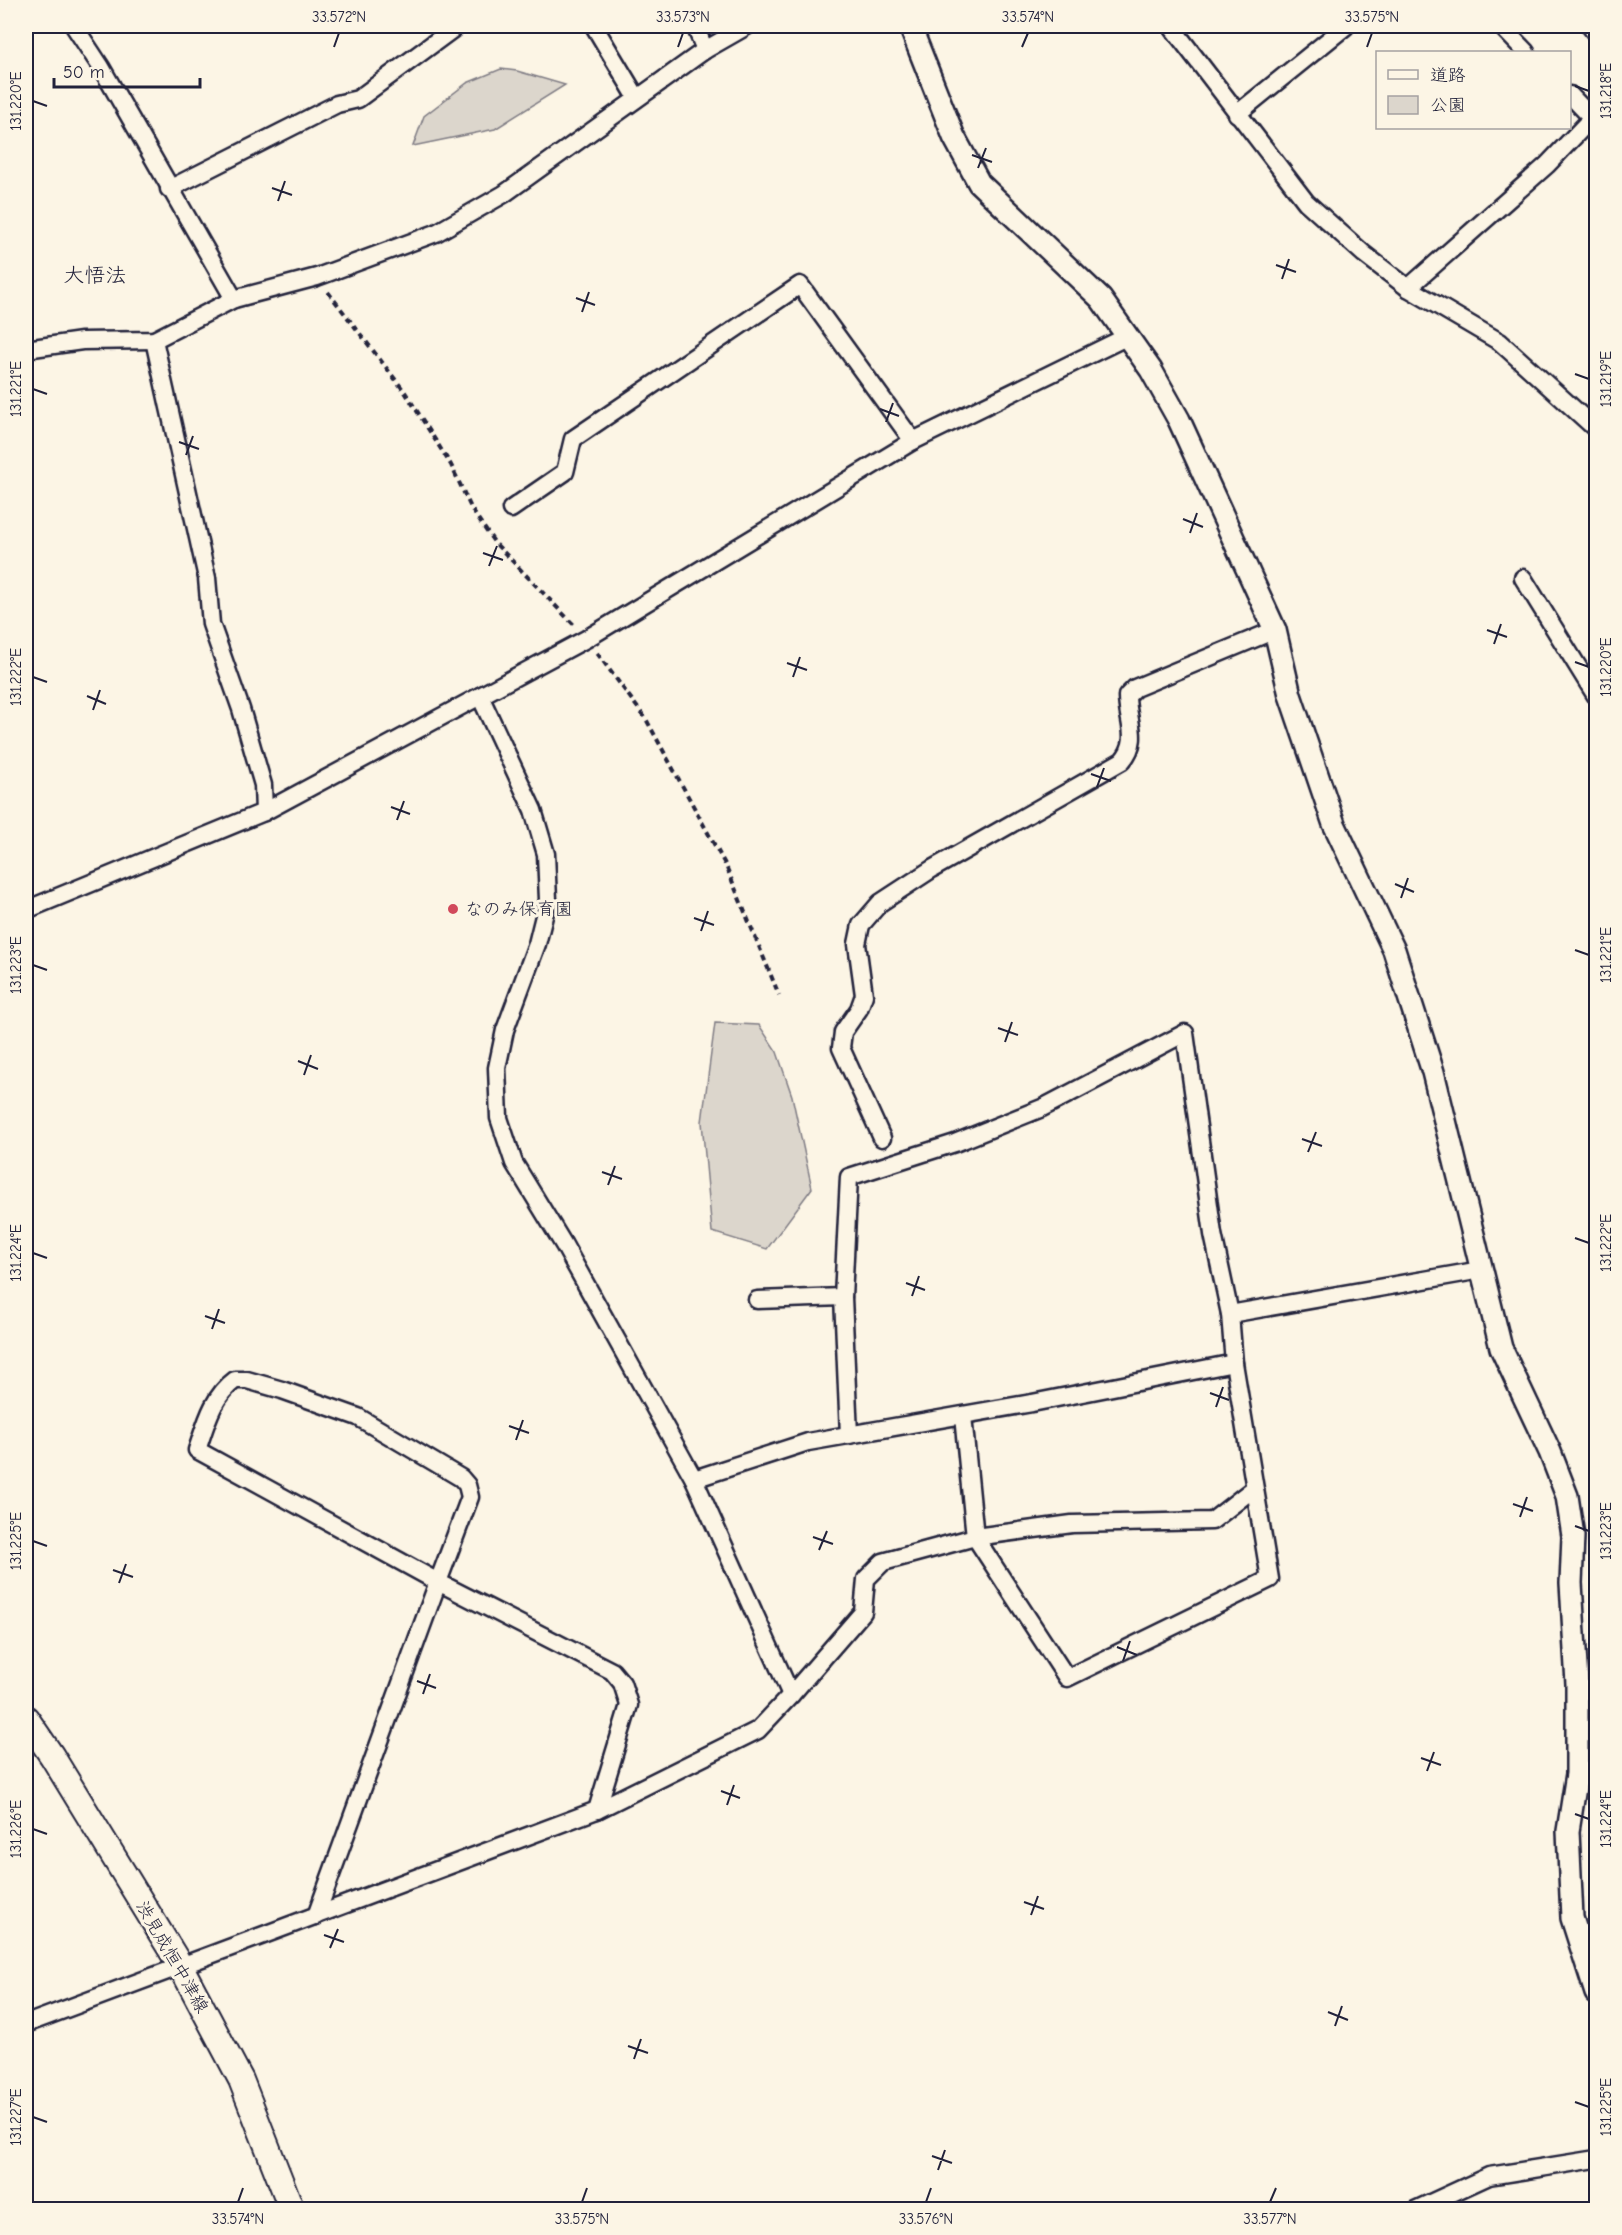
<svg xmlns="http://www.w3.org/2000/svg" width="1622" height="2235" viewBox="0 0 1622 2235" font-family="'Comic Neue','Klee One',sans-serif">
  <rect width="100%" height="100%" fill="#fcf5e5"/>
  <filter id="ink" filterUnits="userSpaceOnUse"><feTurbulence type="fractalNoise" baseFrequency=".0167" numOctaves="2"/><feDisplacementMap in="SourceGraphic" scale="12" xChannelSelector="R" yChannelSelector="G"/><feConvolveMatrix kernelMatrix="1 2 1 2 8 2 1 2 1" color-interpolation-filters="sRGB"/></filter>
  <g filter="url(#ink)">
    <!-- green -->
    <g fill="#dcd6cc" stroke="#7f7c84" stroke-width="1.5">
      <path d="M501,69L517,71L565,85L495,129L413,146L424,116L467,83Z"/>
      <path d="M715,1023L759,1025L777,1052L792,1096L812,1188L767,1249L712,1232L702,1122Z"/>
    </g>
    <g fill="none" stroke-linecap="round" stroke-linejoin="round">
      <defs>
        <g id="minor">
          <path d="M74,26L101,67L234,299"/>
          <path d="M594,26L637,98"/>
          <path d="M695,26L705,50"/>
          <path d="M1171,26L1306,202L1364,254L1408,288L1500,342L1596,429"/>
          <path d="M1501,26L1526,52"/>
          <path d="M1590,26L1596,34"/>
          <path d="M1570,95L1592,118H1596"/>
          <path d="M1237,114L1346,26"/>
          <path d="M169,189L337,104L358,99L457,26"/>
          <path d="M1408,288L1547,165L1592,118"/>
          <path d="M154,340L207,578L211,624L241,709L263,785L264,812"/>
          <path d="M26,349L82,341L154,340L234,299L317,277L436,233L504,194L705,50L747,26"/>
          <path d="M511,509L565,472L573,439L800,285L913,441"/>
          <path d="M1523,578L1596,696"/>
          <path d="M480,696L533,810L546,854L548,900L537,944L505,1030L497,1068L499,1118L514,1163L564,1245L694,1479L791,1695"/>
          <path d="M26,910L264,812L586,639L913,441L1128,336"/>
          <path d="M882,1138L841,1048L843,1032L859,1009L864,995L857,944L861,925L880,903L932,869L1122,761C1141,739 1127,722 1127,696L1135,688L1275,630"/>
          <path d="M757,1300L843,1297"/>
          <path d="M1230,1314L1481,1270"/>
          <path d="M235,1380H247L282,1390L358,1417L461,1478L467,1485L470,1497L438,1582L197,1450C206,1424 212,1397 235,1380Z"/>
          <path d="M849,1435L843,1297L849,1177L955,1143L1042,1108L1185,1033L1213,1234L1230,1314L1234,1363L1270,1579L1067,1678L975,1537L963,1416"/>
          <path d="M694,1479L808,1442L1032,1403L1234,1363"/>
          <path d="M316,1916L438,1582L612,1671L622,1683L629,1705L597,1810"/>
          <path d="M26,2024L597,1810L758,1730L791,1695L863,1612L866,1579L883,1562L975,1537L1072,1524L1212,1521L1253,1489"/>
          <path d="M1415,2210L1489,2176L1596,2159"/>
        </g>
        <path id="tertiary" d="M910,26L954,137L979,183L1101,299L1151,370L1179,420L1275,630L1290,695L1334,824L1394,950L1433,1072L1501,1348L1550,1452L1567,1496L1573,1536L1571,1583L1577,1684V1774L1568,1831L1572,1918L1596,1993"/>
        <path id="secondary" d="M26,1718L52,1756L180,1965L241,2080L292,2210"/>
      </defs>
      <!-- minor casing -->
      <use href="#minor" stroke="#22223b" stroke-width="21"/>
      <!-- tertiary casing -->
      <use href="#tertiary" stroke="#22223b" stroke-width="26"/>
      <!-- secondary casing -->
      <use href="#secondary" stroke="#22223b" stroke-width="28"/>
      <!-- path -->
      <g stroke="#22223b" stroke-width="4" stroke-dasharray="6 4.5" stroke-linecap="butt">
        <path d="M328,292L405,392L451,465L472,510L494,542L575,626"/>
        <path d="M597,653L646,719L726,866L779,995"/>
      </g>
      <!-- minor -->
      <use href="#minor" stroke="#fcf5e5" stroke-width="16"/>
      <!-- tertiary -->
      <use href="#tertiary" stroke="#fcf5e5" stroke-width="21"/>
      <!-- secondary -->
      <use href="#secondary" stroke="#fcf5e5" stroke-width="24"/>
    </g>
  </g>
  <!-- ticks -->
  <path fill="none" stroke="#22223b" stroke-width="2" d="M334,47L339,33M678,47L683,33M1022,47L1028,33M1367,47L1372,33M1575,86L1589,91M33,101L47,106M972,155L992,162M978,168L986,148M272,188L292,195M278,201L285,181M1276,265L1296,272M1282,279L1289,259M576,298L595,305M582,312L589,292M1575,374L1589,379M33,389L47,394M880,409L899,416M886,422L893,403M179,442L199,449M186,455L193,436M1183,519L1203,527M1190,533L1197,513M483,553L503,560M489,566L497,546M1487,630L1507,637M1494,644L1501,624M1575,662L1589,667M787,663L807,670M33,677L47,682M793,677L800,657M87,696L106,704M93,710L100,690M1091,774L1111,781M1097,787L1104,768M391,807L410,814M397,820L404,801M1395,884L1414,892M1401,898L1408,878M694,918L714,925M701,931L708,911M1575,950L1589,955M33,965L47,970M998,1028L1018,1035M1005,1042L1012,1022M298,1061L318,1069M304,1075L311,1055M1302,1139L1322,1146M1308,1152L1316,1132M602,1172L622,1179M608,1185L615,1166M1575,1238L1589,1243M33,1253L47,1258M906,1283L925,1290M912,1296L919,1276M205,1316L225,1323M212,1329L219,1309M1210,1393L1229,1400M1216,1407L1223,1387M509,1426L529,1433M516,1440L523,1420M1513,1504L1533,1511M1520,1517L1527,1497M1575,1526L1589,1531M813,1537L833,1544M33,1541L47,1546M819,1550L827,1531M113,1570L133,1577M119,1583L126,1564M1117,1647L1137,1655M1123,1661L1130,1641M417,1681L436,1688M423,1694L430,1674M1421,1758L1441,1765M1427,1771L1434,1752M721,1791L740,1798M727,1805L734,1785M1575,1814L1589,1819M33,1829L47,1834M1024,1902L1044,1909M1031,1915L1038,1896M324,1935L344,1942M330,1948L338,1929M1328,2012L1348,2020M1335,2026L1342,2006M628,2046L648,2053M634,2059L641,2039M1575,2102L1589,2107M33,2117L47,2122M932,2156L952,2163M938,2170L945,2150M238,2202L243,2188M582,2202L587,2188M926,2202L931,2188M1270,2202L1276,2188"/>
  <!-- markers -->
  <circle fill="#d1495b" stroke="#fcf5e5" stroke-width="2" cx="453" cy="909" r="6"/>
  <g text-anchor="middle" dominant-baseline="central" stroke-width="6" stroke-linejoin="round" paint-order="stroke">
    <!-- poi labels -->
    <g font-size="18" fill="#22223b" stroke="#fcf5e5" text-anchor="start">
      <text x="465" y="909">なのみ保育園</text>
    </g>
    <!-- street labels -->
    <g font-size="18" fill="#22223b" stroke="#fcf5e5">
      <text transform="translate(172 1957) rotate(60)">渋見成恒中津線</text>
    </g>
    <!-- quarter labels -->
    <g font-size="21" fill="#22223b" stroke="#fcf5e5">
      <text x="95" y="275">大悟法</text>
    </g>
  </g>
  <!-- margin -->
  <rect width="1622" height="2235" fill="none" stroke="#fcf5e5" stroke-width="66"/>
  <!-- legend -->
  <rect x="1376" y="51" width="195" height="78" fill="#fcf5e5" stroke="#a5a1a1" stroke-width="1.5"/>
  <rect x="1388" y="70" width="30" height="9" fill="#fcf5e5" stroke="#a5a1a1" stroke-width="1.5"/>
  <text x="1430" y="81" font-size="18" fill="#22223b">道路</text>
  <rect x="1388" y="96" width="30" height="18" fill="#dcd6cc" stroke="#a5a1a1" stroke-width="1.5"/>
  <text x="1430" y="111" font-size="18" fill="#22223b">公園</text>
  <!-- scale -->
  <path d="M54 78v9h146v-9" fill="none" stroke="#22223b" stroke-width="3"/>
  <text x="63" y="78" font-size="18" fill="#22223b" stroke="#fcf5e5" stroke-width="4.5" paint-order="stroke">50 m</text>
  <rect x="33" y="33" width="1556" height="2169" fill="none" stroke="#22223b" stroke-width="2"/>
  <g font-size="15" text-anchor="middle" fill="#22223b">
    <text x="339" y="22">33.572°N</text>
    <text x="683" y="22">33.573°N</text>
    <text x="1028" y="22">33.574°N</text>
    <text x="1372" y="22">33.575°N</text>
    <text transform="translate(1606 91) rotate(-90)" y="5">131.218°E</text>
    <text transform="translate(16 101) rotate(-90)" y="5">131.220°E</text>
    <text transform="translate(1606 379) rotate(-90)" y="5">131.219°E</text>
    <text transform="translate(16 389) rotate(-90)" y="5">131.221°E</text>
    <text transform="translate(1606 667) rotate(-90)" y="5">131.220°E</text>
    <text transform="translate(16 677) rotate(-90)" y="5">131.222°E</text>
    <text transform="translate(1606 955) rotate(-90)" y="5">131.221°E</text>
    <text transform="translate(16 965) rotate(-90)" y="5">131.223°E</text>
    <text transform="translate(1606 1243) rotate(-90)" y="5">131.222°E</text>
    <text transform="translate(16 1253) rotate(-90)" y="5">131.224°E</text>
    <text transform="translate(1606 1531) rotate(-90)" y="5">131.223°E</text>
    <text transform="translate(16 1541) rotate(-90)" y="5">131.225°E</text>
    <text transform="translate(1606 1819) rotate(-90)" y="5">131.224°E</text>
    <text transform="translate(16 1829) rotate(-90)" y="5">131.226°E</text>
    <text transform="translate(1606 2107) rotate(-90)" y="5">131.225°E</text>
    <text transform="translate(16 2117) rotate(-90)" y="5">131.227°E</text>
    <text x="238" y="2224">33.574°N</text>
    <text x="582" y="2224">33.575°N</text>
    <text x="926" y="2224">33.576°N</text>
    <text x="1270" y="2224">33.577°N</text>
  </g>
</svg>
